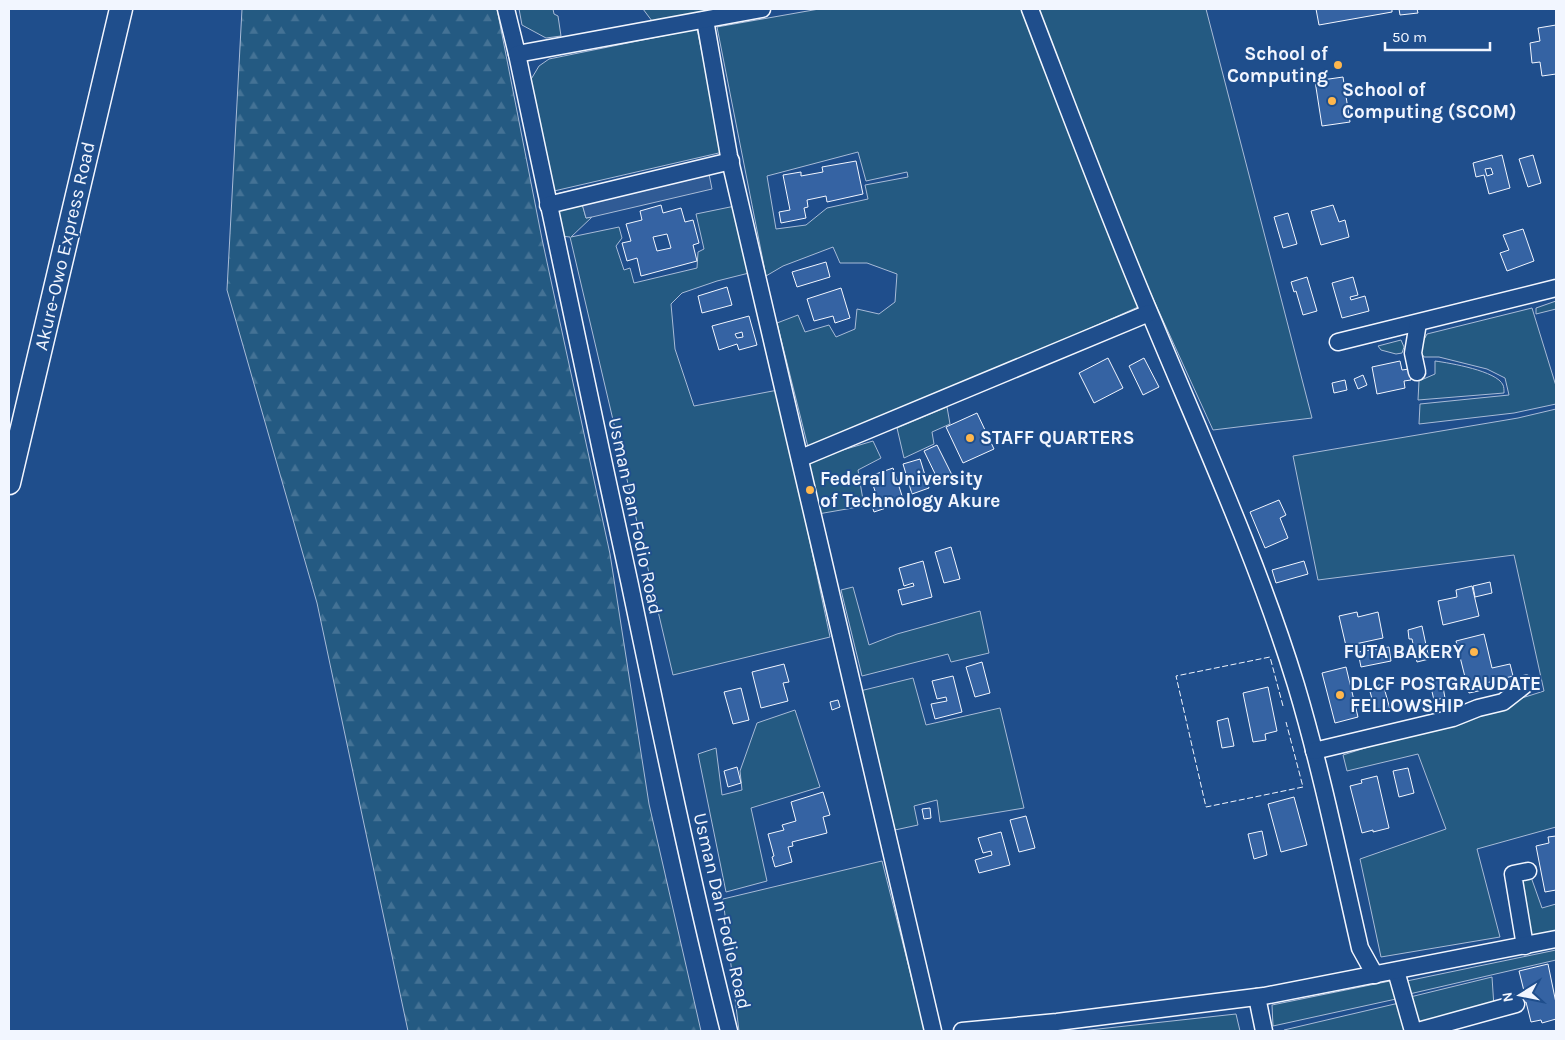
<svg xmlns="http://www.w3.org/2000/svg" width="1565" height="1040" viewBox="0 0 1565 1040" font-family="Karla,sans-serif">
  <defs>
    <pattern id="forest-firs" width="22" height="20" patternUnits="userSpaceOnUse" patternTransform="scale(1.25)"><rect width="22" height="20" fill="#245a82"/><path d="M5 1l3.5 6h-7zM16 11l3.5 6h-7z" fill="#447295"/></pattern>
  </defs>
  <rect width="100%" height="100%" fill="#1f4e8c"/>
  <!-- green -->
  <g fill="#245a82" stroke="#a8bbd7" fill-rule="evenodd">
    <path d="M519,9H553L554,14L558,16L561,36L546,38L522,25Z"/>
    <path d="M643,9H733L652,21Z"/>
    <path d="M819,9H1021L1138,307L946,392L808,447L777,323L798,315L805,332L829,325L836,337L855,329L857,309L879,314L895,302L897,274L867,263H840L833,247L783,266L766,276L717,27ZM858,152L866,181L907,172L908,177L865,185L868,199L827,208L806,225L776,229L767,176Z"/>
    <path d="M1030,9H1206L1312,418L1213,430L1083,145Z"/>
    <path d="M697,29L723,152L554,191L530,81L539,66L549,59Z"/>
    <path d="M582,203L586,218L592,217L571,237L619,227L622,238L616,246L624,270L630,268L634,283L697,268L698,252L704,249L696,214L735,206L749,273L717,281L682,293L671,304L675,349L694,406L778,390L830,637L673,675L570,237L560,236L555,210Z"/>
    <path d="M1556,301V309L1536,314V308Z"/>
    <path d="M1532,308L1556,386V404L1514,413L1419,424L1420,404L1509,395L1505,378L1487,369L1439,357H1424L1419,349L1427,334Z"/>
    <path d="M1401,340L1404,347L1402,353L1396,354L1381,350L1378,346Z"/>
    <path d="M1435,361C1450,363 1497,371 1503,385C1504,387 1504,390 1504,393L1418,400L1419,381L1435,374Z"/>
    <path d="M947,407L950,424L932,432L934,444L904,458L897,428Z"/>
    <path d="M1556,409V827L1477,849L1500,937L1381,957L1360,859L1446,829L1418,754L1347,771L1343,755L1544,691L1514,555L1318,580L1293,456L1518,418Z"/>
    <path d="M873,441L881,458L858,470L864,506L818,514L806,461Z"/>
    <path d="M853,587L869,645L897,634L980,611L989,653L951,662L948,654L862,676L841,590Z"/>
    <path d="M913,678L926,725L1000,708L1024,808L940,822L937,800L914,806L918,825L895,830L860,691Z"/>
    <path d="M795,710L820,787L751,808L767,881L726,892L698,754L716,748L722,795L742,790L740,771L757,723Z"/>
    <path d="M882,861L925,1031H739L723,899Z"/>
    <path d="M1531,877L1542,908L1556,904V934L1528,940L1520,879Z"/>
    <path d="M1556,950V960L1405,995L1402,982Z"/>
    <path d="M1492,977L1494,1007L1415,1029L1406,998Z"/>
    <path d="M1395,980L1396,999L1273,1026L1272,1005Z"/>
    <path d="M1399,1003L1408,1031H1283L1284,1030Z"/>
    <path d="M1236,1014L1240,1031H1080Z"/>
  </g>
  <!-- forest -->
  <path fill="url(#forest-firs)" stroke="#a8bbd7" d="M242,9H497L542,239L610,554L649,804L701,1031H408L317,603L227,290Z"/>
  <!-- parking -->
  <path fill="#305b95" stroke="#a8bbd7" d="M706,159L712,189L592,217L586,218L582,204L552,195Z"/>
  <!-- building -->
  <g fill="#3563a3" stroke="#f2f6ff" fill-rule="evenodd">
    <path d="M1316,9H1392V12L1319,25Z"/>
    <path d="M1399,9H1417L1418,13L1400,15Z"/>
    <path d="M1556,25V74L1542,76L1540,62L1532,63L1530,43L1540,41L1538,28Z"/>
    <path d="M1343,77L1350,122L1322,126L1315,81Z"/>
    <path d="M1502,155L1510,188L1489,194L1484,175L1476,177L1473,163ZM1491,168L1493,174L1487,176L1485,169Z"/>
    <path d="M1533,155L1541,183L1528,187L1519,159Z"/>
    <path d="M856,161L863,194L827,202L826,196L807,200L808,207L804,208L806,218L781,223L779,212L790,210L783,175L801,172V176L823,172L822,167Z"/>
    <path d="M661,205L663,213L681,208L685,222L693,220L699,243L693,245L697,261L641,276L637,258L627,261L622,243L631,241L626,224L642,220L640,211ZM667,234L671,248L657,251L653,237Z"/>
    <path d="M1333,205L1339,222L1345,220L1349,237L1321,245L1311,211Z"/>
    <path d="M1288,213L1297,244L1283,248L1274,217Z"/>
    <path d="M1523,229L1534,261L1507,271L1500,253L1509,250L1503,235Z"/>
    <path d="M826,262L830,277L797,287L792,272Z"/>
    <path d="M1307,277L1317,311L1303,315L1296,291L1294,292L1291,282Z"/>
    <path d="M1353,277L1358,295L1350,297L1351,300L1365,296L1369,311L1342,318L1332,283Z"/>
    <path d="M727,287L732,305L702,313L698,296Z"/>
    <path d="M841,288L850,318L835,323L833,316L814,321L807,299Z"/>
    <path d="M749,316L757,345L739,350L737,344L719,350L712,326ZM742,332L743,337L737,338L735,334Z"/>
    <path d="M1108,358L1123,388L1094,403L1079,373Z"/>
    <path d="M1144,358L1159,387L1143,395L1129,366Z"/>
    <path d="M1400,361L1402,370L1409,369L1411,380L1404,381L1405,388L1377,394L1372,367Z"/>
    <path d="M1363,375L1367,385L1358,389L1354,379Z"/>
    <path d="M1345,380L1347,390L1334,393L1332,383Z"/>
    <path d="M977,413L994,449L963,463L946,427Z"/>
    <path d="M937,445L952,475L939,482L924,451Z"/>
    <path d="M920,459L929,488L912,494L903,464Z"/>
    <path d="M893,468L904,502L874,512L870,499L877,497L870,476Z"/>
    <path d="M1279,500L1286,515L1280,518L1288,538L1265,548L1250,512Z"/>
    <path d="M951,547L960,579L944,583L935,552Z"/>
    <path d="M923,561L932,597L902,605L898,590L914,586L913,583L904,586L899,568Z"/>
    <path d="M1304,561L1308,574L1276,583L1272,570Z"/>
    <path d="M1490,582L1492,593L1475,597L1473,586Z"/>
    <path d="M1472,586L1479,616L1443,625L1438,601L1457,597L1456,590Z"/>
    <path d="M1357,612L1358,617L1378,612L1383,638L1346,646L1339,616Z"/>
    <path d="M1422,626L1429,659L1417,662L1412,639H1409L1408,630Z"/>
    <path d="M1484,634L1492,668L1510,664L1513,676L1482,684L1483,690L1469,693L1456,641Z"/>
    <path d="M1389,647L1391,661L1361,667L1358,652Z"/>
    <path d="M982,662L990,693L975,697L966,667Z"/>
    <path d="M784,664L789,682L783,683L788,701L761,708L752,672Z"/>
    <path d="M1346,667L1358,717L1335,723L1322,673Z"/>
    <path d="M953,676L962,712L935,719L931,704L947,701L946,697L937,699L932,681Z"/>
    <path d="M1441,676L1445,698L1434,700L1429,679Z"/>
    <path d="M1383,684L1390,709L1376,713L1369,688Z"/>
    <path d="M1268,687L1277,731L1265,734L1266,740L1253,742L1243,693Z"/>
    <path d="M741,688L749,720L733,724L724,692Z"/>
    <path d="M838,700L840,707L832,710L830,702Z"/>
    <path d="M1228,718L1234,746L1222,748L1217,721Z"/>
    <path d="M737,767L741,783L728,787L724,771Z"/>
    <path d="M1408,768L1414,793L1399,797L1393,771Z"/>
    <path d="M1377,776L1389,828L1373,832V830L1362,833L1350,786L1362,783L1361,780Z"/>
    <path d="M823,792L830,815L823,817L827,833L792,842L793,846L788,847L792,862L775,867L772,857L774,856L768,834L784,830L782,825L796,821L791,802Z"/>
    <path d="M1294,797L1307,845L1281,852L1268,804Z"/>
    <path d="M930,808L931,818L924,819L922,809Z"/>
    <path d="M1026,816L1035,848L1019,852L1010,820Z"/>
    <path d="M1262,831L1267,855L1254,859L1248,834Z"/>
    <path d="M1001,832L1010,865L979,873L975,860L992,855L991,851L983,853L978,838Z"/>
    <path d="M1556,836V890L1545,892L1536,846L1549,843L1548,837Z"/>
    <path d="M1548,964L1556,1003V1019L1542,1023L1541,1020L1531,1022L1526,1002L1523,1003L1521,991H1524L1519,971Z"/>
  </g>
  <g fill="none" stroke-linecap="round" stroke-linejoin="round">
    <defs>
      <g id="minor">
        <path d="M506,9L517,54C553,231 592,408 630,585C661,734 692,883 729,1031"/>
        <path d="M1030,9C1070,113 1109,218 1153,321C1203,441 1258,561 1296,685C1322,772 1340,861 1360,948L1375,975"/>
        <path d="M705,20L729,156L933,1031"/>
        <path d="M517,54L762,9"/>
        <path d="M548,205L731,161"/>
        <path d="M1338,342L1556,288"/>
        <path d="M1417,372L1413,353L1418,323"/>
        <path d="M801,458L1149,313"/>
        <path d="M1314,751L1453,718L1478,708L1503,702L1526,684"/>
        <path d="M1525,946L1513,874L1528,871"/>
        <path d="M1396,971L1413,1031"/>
        <path d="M1257,997L1264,1031"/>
        <path d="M962,1031L1057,1022L1264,996L1556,939"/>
        <path d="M1418,1031L1516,1004"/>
      </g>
      <path id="highway" d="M9,483L121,9"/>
    </defs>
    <!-- minor casing -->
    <use href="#minor" stroke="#f2f6ff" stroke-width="19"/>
    <!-- highway casing -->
    <use href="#highway" stroke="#f2f6ff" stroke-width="25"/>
    <!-- minor -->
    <use href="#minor" stroke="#1f4e8c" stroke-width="16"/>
    <!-- highway -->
    <use href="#highway" stroke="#1f4e8c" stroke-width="22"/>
    <!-- fence -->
    <path stroke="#f2f6ff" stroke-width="1" stroke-dasharray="6 2.5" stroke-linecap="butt" d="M1283,706L1270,657L1176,676L1206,807L1303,787L1286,722"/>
  </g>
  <!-- markers -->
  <g fill="#ffb74d" stroke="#1f4e8c" stroke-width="2">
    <circle cx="1338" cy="65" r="5"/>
    <circle cx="1332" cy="101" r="5"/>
    <circle cx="970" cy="438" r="5"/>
    <circle cx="810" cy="490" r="5"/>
    <circle cx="1474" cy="652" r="5"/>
    <circle cx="1340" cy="695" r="5"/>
  </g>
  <g text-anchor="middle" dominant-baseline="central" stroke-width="4" stroke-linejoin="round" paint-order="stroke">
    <!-- poi labels -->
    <g font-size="19" font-weight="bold" fill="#f2f6ff" stroke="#1f4e8c" text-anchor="start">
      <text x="1328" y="54" text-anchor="end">School of<tspan x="1328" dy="22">Computing</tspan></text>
      <text x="1342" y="90">School of<tspan x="1342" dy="22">Computing (SCOM)</tspan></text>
      <text x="980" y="438">STAFF QUARTERS</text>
      <text x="820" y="479">Federal University<tspan x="820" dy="22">of Technology Akure</tspan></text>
      <text x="1464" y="652" text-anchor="end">FUTA BAKERY</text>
      <text x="1350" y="684">DLCF POSTGRAUDATE<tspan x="1350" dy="22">FELLOWSHIP</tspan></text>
    </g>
    <!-- street labels -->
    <g font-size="19" fill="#f2f6ff" stroke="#1f4e8c">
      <text transform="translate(65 246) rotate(-77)">Akure-Owo Express Road</text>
      <text transform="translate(635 516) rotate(78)">Usman Dan Fodio Road</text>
      <text transform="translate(722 911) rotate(77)">Usman Dan Fodio Road</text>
    </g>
  </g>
  <!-- border -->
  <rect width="1565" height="1040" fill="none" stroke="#f2f6ff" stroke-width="20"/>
  <!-- north arrow -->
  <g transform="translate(1520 995) rotate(260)" stroke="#1f4e8c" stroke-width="4" paint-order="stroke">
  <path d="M0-4L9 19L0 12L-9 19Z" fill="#f2f6ff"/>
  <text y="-8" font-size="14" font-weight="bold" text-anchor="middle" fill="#f2f6ff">N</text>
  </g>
  <!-- scale -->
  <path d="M1385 42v8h105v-8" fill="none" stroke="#f2f6ff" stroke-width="2.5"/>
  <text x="1392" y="42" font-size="15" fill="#f2f6ff" stroke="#1f4e8c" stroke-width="4" paint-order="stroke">50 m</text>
</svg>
